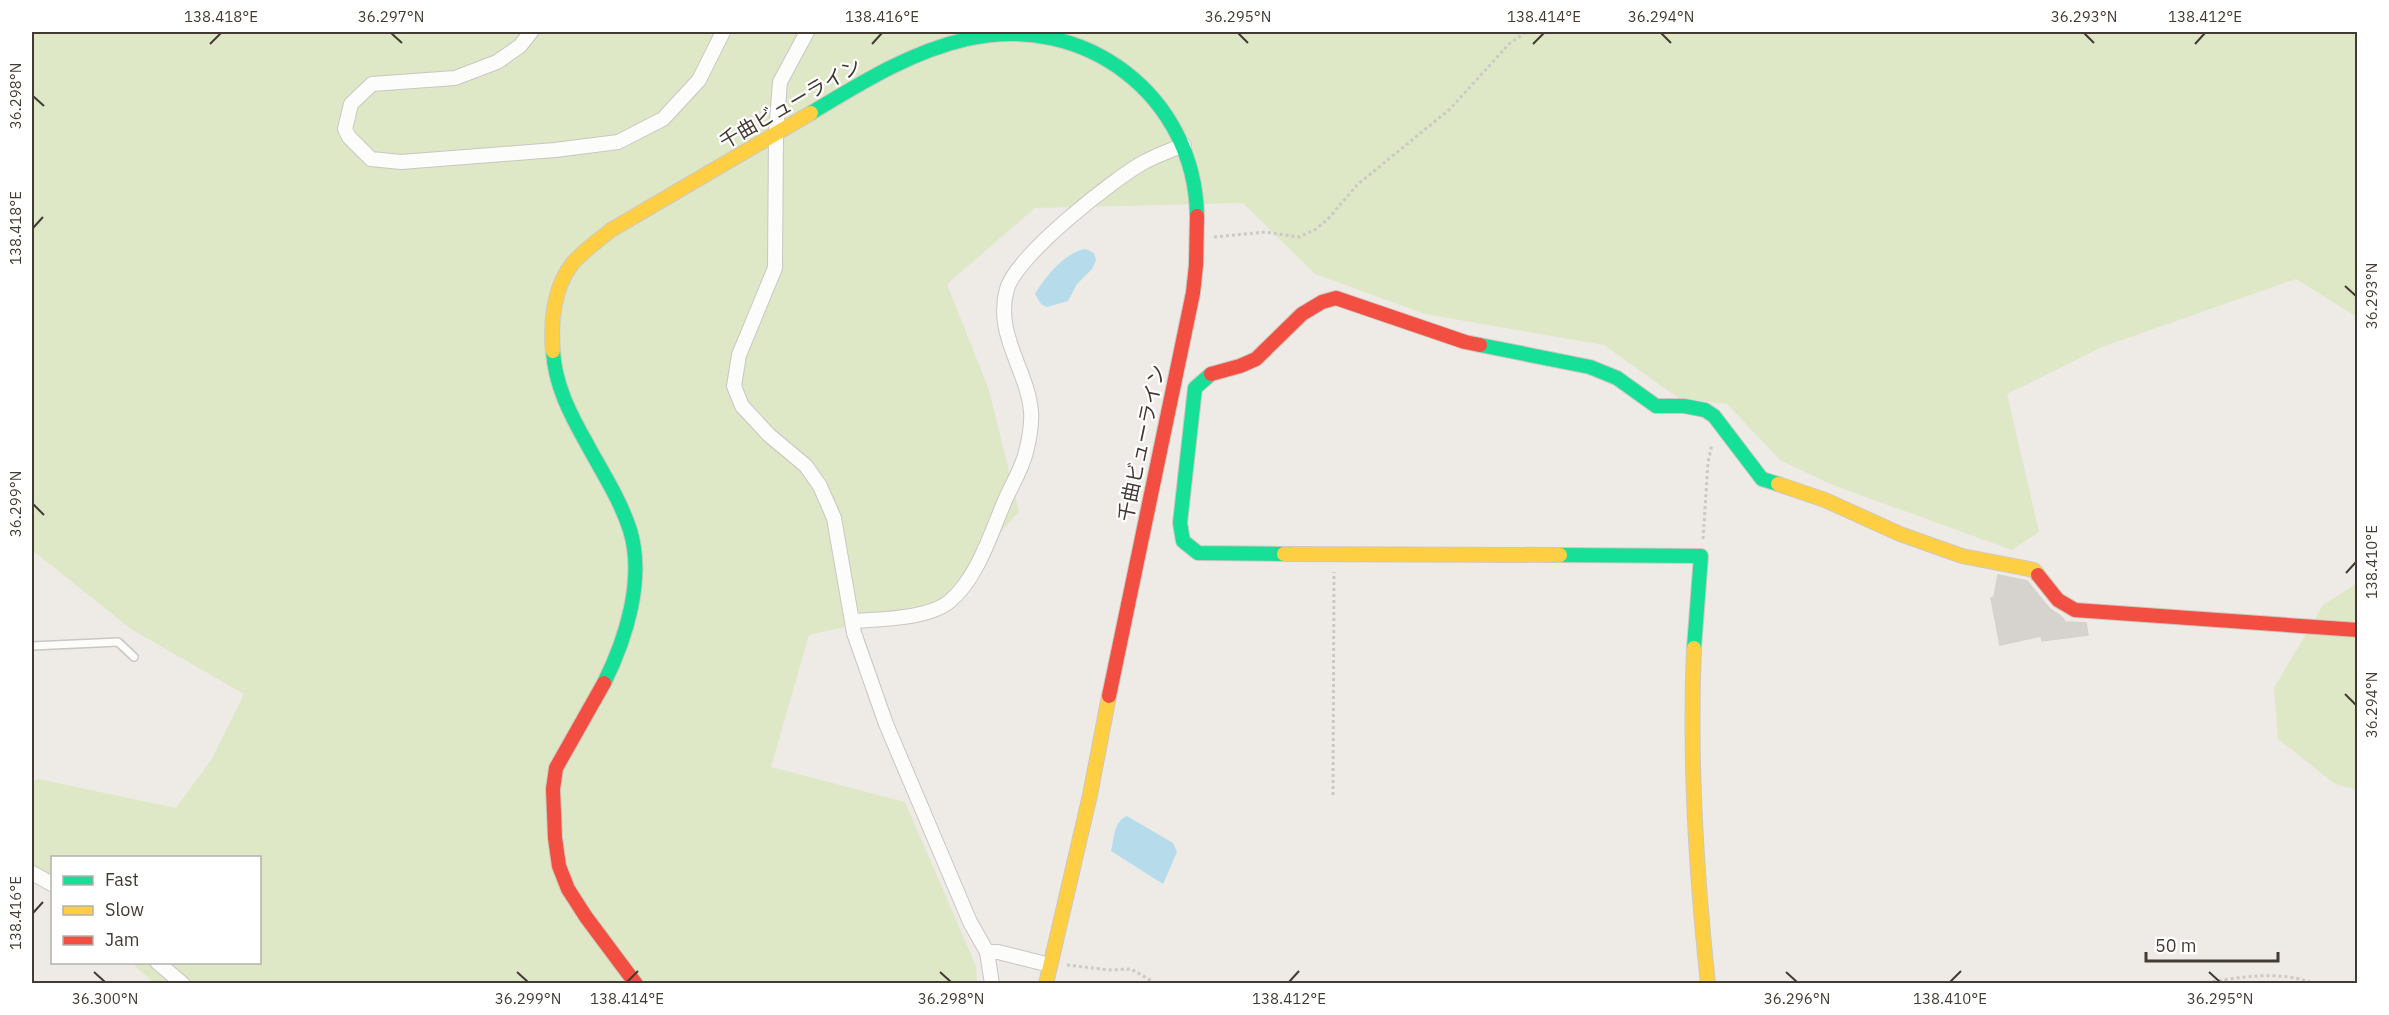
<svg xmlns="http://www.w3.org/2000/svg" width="2389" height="1015" viewBox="0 0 2389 1015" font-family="'IBM Plex Sans','Noto Sans JP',sans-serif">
  <rect width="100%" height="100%" fill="#eeeae6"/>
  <!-- green -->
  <g fill="#dee8c6">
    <path d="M32,32H2357V317L2296,279L2102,347L2007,394L2039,532L2012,550L1830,484L1780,460L1727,404L1678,398L1604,345L1425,314L1315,274L1243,203L1035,208L947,284L989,390L1019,512L935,606L809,635L771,767L905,802L976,966L977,983H154L132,963L260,962V858H52V881L32,871V782L38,779L176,808L211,760L244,694L131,629L32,550Z"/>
    <path d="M2357,583V790L2335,784L2278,739L2274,688L2323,605Z"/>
  </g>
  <!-- water -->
  <g fill="#b6dcec">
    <path d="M1086,249L1094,253L1096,260L1092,269L1077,284L1068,301L1047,307L1041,304L1035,294C1045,277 1066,251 1086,249Z"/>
    <path d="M1127,816L1173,843L1177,852L1163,884L1111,851C1114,839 1114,820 1127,816Z"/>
  </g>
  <!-- building -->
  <path fill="#d6d2cd" stroke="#d6d1cc" stroke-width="1.5" d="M1998,575L2027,581L2049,608L2062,617L2065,622L2086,623L2088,635L2042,641L2041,636L2000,645L1991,598L1994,597Z"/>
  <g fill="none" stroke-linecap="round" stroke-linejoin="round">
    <defs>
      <path id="lane" d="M32,646L118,642L134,657"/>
      <g id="street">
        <path d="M531,32L520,46L497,62L455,78L372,84L351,104L345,129L349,137L371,159L401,162L555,150L618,142L663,119L699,80L723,32"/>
        <path d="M807,32L780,82L776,133L775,268L739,355L734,386L742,406L769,435L806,466L820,486L834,518L854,633L886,724L970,922L987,952H998L1050,965"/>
        <path d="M853,621C880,619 929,619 950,601C979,576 991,532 1006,498C1013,483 1022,468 1026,452C1029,440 1032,424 1031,411C1027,369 994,334 1007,289C1016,256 1114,178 1146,161C1158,155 1171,150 1184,145"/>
        <path d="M32,873L52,884"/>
        <path d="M987,952L992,984"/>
        <path d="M157,962L183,984"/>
      </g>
      <g id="fast">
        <path d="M811,113C861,83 910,52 967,39C1085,12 1195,96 1197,216"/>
        <path d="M1480,345L1590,367L1617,378L1656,406H1684L1705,410L1714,416L1762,479L1778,484"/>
        <path d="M553,351C555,385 570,414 587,444C602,472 620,499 630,530C645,579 626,639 604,683"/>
        <path d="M1211,374L1195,388L1180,523L1183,541L1198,553L1284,554"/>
        <path d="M1560,555L1701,556L1694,648"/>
      </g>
      <g id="slow">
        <path d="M553,351C550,323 554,287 572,264C583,251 598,241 611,230L811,113"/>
        <path d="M1778,484L1825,500L1900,534L1962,556L2034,570L2038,575"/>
        <path d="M1284,554L1560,555"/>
        <path d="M1694,648C1689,761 1696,872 1708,984"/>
        <path d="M1046,984L1090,795L1109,696"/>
      </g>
      <g id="jam">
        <path d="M1211,374L1240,366L1256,359L1302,314L1322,302L1336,298L1465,342L1480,345"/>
        <path d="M2038,575L2058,600L2075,610L2358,630"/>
        <path d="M604,683L556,768L553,789L555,838L559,866L568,889L586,917L636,984"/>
        <path d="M1109,696L1193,293L1196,265L1197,216"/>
      </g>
    </defs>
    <!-- lane casing -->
    <use href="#lane" stroke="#cac6c2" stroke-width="10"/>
    <!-- street casing -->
    <use href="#street" stroke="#cac6c2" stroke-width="16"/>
    <!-- fast casing -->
    <use href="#fast" stroke="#cfc8be" stroke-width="16"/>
    <!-- slow casing -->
    <use href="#slow" stroke="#cfc8be" stroke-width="16"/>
    <!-- jam casing -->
    <use href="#jam" stroke="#cfc8be" stroke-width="16"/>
    <!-- path -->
    <g stroke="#ccc9c5" stroke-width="3" stroke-dasharray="3 3" stroke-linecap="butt">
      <path d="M1214,237L1265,232L1299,237L1316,229L1328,219L1357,185L1450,109L1509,44L1526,32"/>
      <path d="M1703,539L1708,462L1712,444"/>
      <path d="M1333,795L1334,572"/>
      <path d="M1067,965L1110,970L1131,969L1157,984"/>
      <path d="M2195,984C2234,979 2277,968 2315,984"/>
    </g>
    <!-- lane -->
    <use href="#lane" stroke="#fcfcfb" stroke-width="7"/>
    <!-- street -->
    <use href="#street" stroke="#fcfcfb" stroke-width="14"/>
    <!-- fast -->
    <use href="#fast" stroke="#16e098" stroke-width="14"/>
    <!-- slow -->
    <use href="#slow" stroke="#ffcf43" stroke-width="14"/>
    <!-- jam -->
    <use href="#jam" stroke="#f24e42" stroke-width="14"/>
  </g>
  <!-- ticks -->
  <path fill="none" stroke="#433b33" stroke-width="2" d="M391,33L402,43M1238,33L1248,43M1661,33L1671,43M2084,33L2094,43M210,44L221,33M872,44L882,33M1533,44L1544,33M2195,44L2205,33M33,96L44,106M33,228L43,217M2345,286L2356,296M33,504L44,515M2346,573L2356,562M2345,694L2356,705M33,913L43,902M94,972L105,982M517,972L528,982M940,972L951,982M1786,972L1797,982M2209,972L2220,982M627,982L638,971M1289,982L1299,971M1950,982L1961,971"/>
  <g text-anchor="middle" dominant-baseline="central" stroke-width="4.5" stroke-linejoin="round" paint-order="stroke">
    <!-- street labels -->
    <g font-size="20" fill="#433b33" stroke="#fff">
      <text transform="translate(790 103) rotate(-30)">千曲ビューライン</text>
      <text transform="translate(1141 443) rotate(-78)">千曲ビューライン</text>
    </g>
  </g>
  <!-- border -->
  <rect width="2389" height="1015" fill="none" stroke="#ffffff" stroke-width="66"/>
  <!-- legend -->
  <rect x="51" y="856" width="210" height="108" fill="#ffffff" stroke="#b4b1ad" stroke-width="1.5"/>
  <rect x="63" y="876" width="30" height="9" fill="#16e098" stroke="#b4b1ad" stroke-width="1.5"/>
  <text x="105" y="886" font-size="18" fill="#433b33">Fast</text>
  <rect x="63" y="906" width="30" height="9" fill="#ffcf43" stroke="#b4b1ad" stroke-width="1.5"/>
  <text x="105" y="916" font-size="18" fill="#433b33">Slow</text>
  <rect x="63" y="936" width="30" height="9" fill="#f24e42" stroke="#b4b1ad" stroke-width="1.5"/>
  <text x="105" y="946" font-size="18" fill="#433b33">Jam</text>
  <!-- scale -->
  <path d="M2146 952v9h132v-9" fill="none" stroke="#433b33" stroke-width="3"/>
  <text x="2155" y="952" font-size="18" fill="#433b33" stroke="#ffffff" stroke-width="4.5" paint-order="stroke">50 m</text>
  <rect x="33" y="33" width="2323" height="949" fill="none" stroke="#433b33" stroke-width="2"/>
  <g font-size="15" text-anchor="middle" fill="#433b33">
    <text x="221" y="22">138.418°E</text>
    <text x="391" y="22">36.297°N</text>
    <text x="882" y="22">138.416°E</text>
    <text x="1238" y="22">36.295°N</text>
    <text x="1544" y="22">138.414°E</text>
    <text x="1661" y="22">36.294°N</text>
    <text x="2084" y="22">36.293°N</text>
    <text x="2205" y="22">138.412°E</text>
    <text transform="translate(16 96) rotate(-90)" y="5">36.298°N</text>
    <text transform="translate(16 228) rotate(-90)" y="5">138.418°E</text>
    <text transform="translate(2372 296) rotate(-90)" y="5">36.293°N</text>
    <text transform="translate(16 504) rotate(-90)" y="5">36.299°N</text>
    <text transform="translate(2372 562) rotate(-90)" y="5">138.410°E</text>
    <text transform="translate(2372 705) rotate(-90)" y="5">36.294°N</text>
    <text transform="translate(16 913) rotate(-90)" y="5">138.416°E</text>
    <text x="105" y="1004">36.300°N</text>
    <text x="528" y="1004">36.299°N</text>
    <text x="627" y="1004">138.414°E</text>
    <text x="951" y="1004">36.298°N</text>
    <text x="1289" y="1004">138.412°E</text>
    <text x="1797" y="1004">36.296°N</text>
    <text x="1950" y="1004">138.410°E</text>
    <text x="2220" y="1004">36.295°N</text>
  </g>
</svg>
